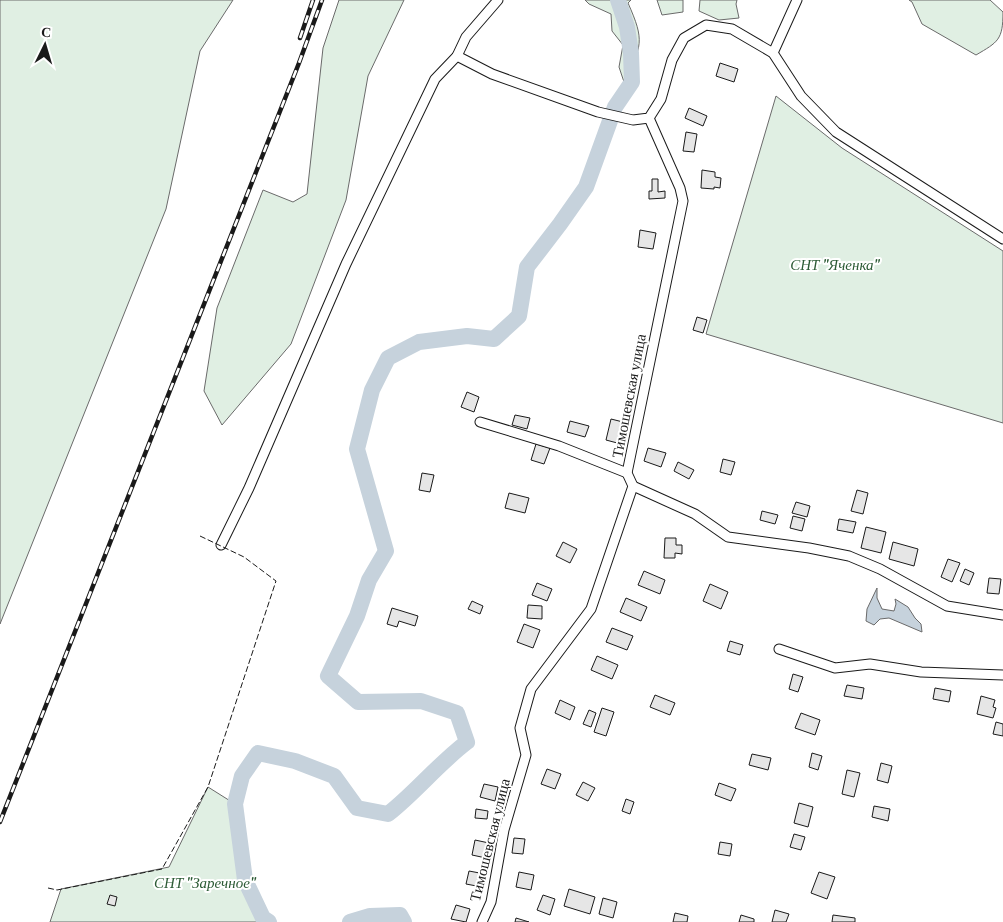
<svg xmlns="http://www.w3.org/2000/svg" width="1003" height="922" viewBox="0 0 1003 922" font-family="'Crimson Pro',serif">
  <rect width="100%" height="100%" fill="#fff"/>
  <!-- green -->
  <g fill="#e0efe3" stroke="#6a6a6a">
    <path d="M0,0H233L200,51L166,209L0,624Z"/>
    <path d="M339,0H404L368,76L346,200L291,344L222,425L204,391L217,308L263,190L293,202L307,194L323,48Z"/>
    <path d="M585,0H631L628,3C645,41 642,46 624,82L619,67L623,45L612,31L611,14L589,4Z"/>
    <path d="M657,0H683V12L662,15Z"/>
    <path d="M700,0H737L736,4L739,18L719,20L699,11Z"/>
    <path d="M909,0H990L1003,12C1003,40 998,42 976,55L922,24L912,2Z"/>
    <path d="M776,96L842,148L1003,251V423L706,334Z"/>
    <path d="M208,787L235,804L245,880L263,918L269,922H50L61,889L169,867Z"/>
    <path d="M400,915L404,922H350L370,916Z"/>
  </g>
  <!-- water -->
  <path fill="#c6d2dc" stroke="#6a6a6a" d="M877,588V598L882,609L894,611L896,604L895,599L908,607L915,618L921,624L922,632L889,618L880,619L874,625L866,621L867,609Z"/>
  <g fill="none" stroke-linecap="round" stroke-linejoin="round">
    <!-- river -->
    <g stroke="#c6d2dc" stroke-width="16">
      <path d="M269,922L263,918L245,880L235,804L242,776L258,753L295,761L334,776L357,808L388,814C416,792 438,764 467,742L457,713L421,701L358,702L328,676L357,616L369,580L386,551L357,449L372,390L388,358L419,342L467,336L494,339L519,316L527,267L560,224L586,187L615,107L632,82L631,53L627,27L618,0"/>
      <path d="M350,922L370,916L400,915L404,922"/>
    </g>
  </g>
  <!-- building -->
  <g fill="#e6e6e6" stroke="#1a1a1a">
    <path d="M720,63L738,69L734,82L716,76Z"/>
    <path d="M689,108L707,116L703,126L685,118Z"/>
    <path d="M686,132L697,134L694,152L683,151Z"/>
    <path d="M702,170L715,172V177L721,178L720,188L714,187V189L701,188Z"/>
    <path d="M652,179H658V192L665,191V198L649,199V191H652Z"/>
    <path d="M640,230L656,233L653,249L638,247Z"/>
    <path d="M697,317L707,320L703,333L693,330Z"/>
    <path d="M467,392L479,397L474,412L461,407Z"/>
    <path d="M515,415L530,418L527,429L512,425Z"/>
    <path d="M611,419L627,423L621,444L606,440Z"/>
    <path d="M570,421L589,426L585,437L567,432Z"/>
    <path d="M536,444L550,448L544,464L531,460Z"/>
    <path d="M648,448L666,453L661,467L644,461Z"/>
    <path d="M723,459L735,462L731,475L720,472Z"/>
    <path d="M678,462L694,470L689,479L674,471Z"/>
    <path d="M422,473L434,475L430,492L419,490Z"/>
    <path d="M857,490L868,493L863,514L851,511Z"/>
    <path d="M509,493L529,498L525,513L505,508Z"/>
    <path d="M796,502L810,506L807,517L792,513Z"/>
    <path d="M762,511L778,515L775,524L760,520Z"/>
    <path d="M793,516L805,519L802,531L790,528Z"/>
    <path d="M839,519L856,522L853,533L837,530Z"/>
    <path d="M866,527L886,532L881,553L861,548Z"/>
    <path d="M665,538H676V545H682V554L675,553V558H664Z"/>
    <path d="M563,542L577,549L570,563L556,556Z"/>
    <path d="M893,542L918,549L914,566L889,559Z"/>
    <path d="M948,559L960,563L952,582L941,577Z"/>
    <path d="M965,569L974,573L969,585L960,581Z"/>
    <path d="M644,571L665,580L660,594L638,585Z"/>
    <path d="M989,578L1001,579L999,594L987,593Z"/>
    <path d="M537,583L552,589L547,601L532,595Z"/>
    <path d="M710,584L728,592L721,609L703,601Z"/>
    <path d="M626,598L647,607L641,621L620,612Z"/>
    <path d="M472,601L483,606L480,614L468,609Z"/>
    <path d="M528,605L542,606V619L527,618Z"/>
    <path d="M392,608L418,616L415,626L399,621L397,627L387,624Z"/>
    <path d="M524,624L540,630L533,648L517,642Z"/>
    <path d="M612,628L633,636L627,650L606,642Z"/>
    <path d="M730,641L743,645L740,655L727,651Z"/>
    <path d="M597,656L618,665L612,679L591,670Z"/>
    <path d="M793,674L803,677L798,692L789,689Z"/>
    <path d="M847,685L864,688L862,699L844,696Z"/>
    <path d="M935,688L951,691L949,702L933,699Z"/>
    <path d="M655,695L675,703L670,715L650,707Z"/>
    <path d="M981,696L995,700L993,707L996,708L993,718L977,714Z"/>
    <path d="M560,700L575,707L570,720L555,713Z"/>
    <path d="M602,708L614,712L606,736L594,732Z"/>
    <path d="M589,710L596,713L591,727L583,724Z"/>
    <path d="M801,713L820,720L815,735L795,728Z"/>
    <path d="M996,722L1003,724V736L993,734Z"/>
    <path d="M812,753L822,756L818,770L809,767Z"/>
    <path d="M752,754L771,758L768,770L749,765Z"/>
    <path d="M881,763L892,766L888,783L877,780Z"/>
    <path d="M547,769L561,774L555,789L541,784Z"/>
    <path d="M847,770L860,773L854,797L842,794Z"/>
    <path d="M583,782L595,788L588,801L576,795Z"/>
    <path d="M719,783L736,789L731,801L715,795Z"/>
    <path d="M484,784L498,787L495,801L480,797Z"/>
    <path d="M626,799L634,802L630,814L622,811Z"/>
    <path d="M799,803L813,807L808,827L794,823Z"/>
    <path d="M874,806L890,809L888,821L872,817Z"/>
    <path d="M476,809L488,811L487,819L475,818Z"/>
    <path d="M794,834L805,837L801,850L790,847Z"/>
    <path d="M514,838L525,839L523,854L512,853Z"/>
    <path d="M475,840L489,843L486,858L472,855Z"/>
    <path d="M720,842L732,844L730,856L718,854Z"/>
    <path d="M469,871L485,874L482,887L466,884Z"/>
    <path d="M519,872L534,875L531,890L516,887Z"/>
    <path d="M819,872L835,877L827,899L811,893Z"/>
    <path d="M569,889L595,897L590,914L564,906Z"/>
    <path d="M110,895L117,897L115,906L107,904Z"/>
    <path d="M543,895L555,899L550,915L537,910Z"/>
    <path d="M603,898L617,902L613,918L599,914Z"/>
    <path d="M456,905L470,909L466,922L451,919Z"/>
    <path d="M775,910L789,914L786,922H772Z"/>
    <path d="M675,913L688,916L687,922H673Z"/>
    <path d="M741,915L754,919V922H739Z"/>
    <path d="M833,915L855,918V922H832Z"/>
    <path d="M516,918L529,922H515Z"/>
  </g>
  <g fill="none" stroke-linecap="round" stroke-linejoin="round">
    <defs>
      <g id="minor">
        <path d="M773,53L797,0"/>
        <path d="M457,56L492,74L598,112L633,120L649,118L661,99L672,60L684,38L706,25L732,29L773,53L801,96L836,132L1003,239"/>
        <path d="M480,422L559,446L627,473"/>
        <path d="M633,486L695,514L728,537L809,548L849,556L880,569L947,606L1003,615"/>
        <path d="M221,545L249,488L346,264L435,79L457,56L466,37L498,0"/>
        <path d="M779,649L835,668L870,664L921,672L1003,675"/>
        <path d="M482,922L491,902L504,830L526,755L520,728L531,689L591,609L633,486L627,473L683,201L680,188L649,118"/>
      </g>
    </defs>
    <!-- minor casing -->
    <use href="#minor" stroke="#1a1a1a" stroke-width="11"/>
    <!-- minor -->
    <use href="#minor" stroke="#fff" stroke-width="9"/>
    <defs>
      <g id="rail">
        <path d="M300,38L313,0"/>
        <path d="M0,822L299,63L322,0"/>
      </g>
    </defs>
    <!-- rail casing -->
    <use href="#rail" stroke="#1a1a1a" stroke-width="4.5"/>
    <!-- rail -->
    <use href="#rail" stroke="#fff" stroke-width="2.5" stroke-dasharray="8" stroke-linecap="butt"/>
    <!-- fence -->
    <path stroke="#1a1a1a" stroke-width="1" stroke-dasharray="6 2.5" stroke-linecap="butt" d="M48,888L57,890L162,869L208,787L276,581L244,557L200,536"/>
  </g>
  <g text-anchor="middle" dominant-baseline="central" stroke-width="4" stroke-linejoin="round" paint-order="stroke">
    <!-- park labels -->
    <g font-size="15" font-style="italic" fill="#2b5a34" stroke="#fff">
      <text x="835" y="265">СНТ "Яченка"</text>
      <text x="205" y="883">СНТ "Заречное"</text>
    </g>
    <!-- street labels -->
    <g font-size="15" fill="#1a1a1a" stroke="#fff">
      <text transform="translate(629 396) rotate(-79)">Тимошевская улица</text>
      <text transform="translate(490 840) rotate(-76)">Тимошевская улица</text>
    </g>
  </g>
  <!-- north arrow -->
  <g transform="translate(45 45) rotate(5)" stroke="#ffffff" stroke-width="4" paint-order="stroke">
  <path d="M0-4L9 19L0 12L-9 19Z" fill="#1a1a1a"/>
  <text y="-8" font-size="14" font-weight="bold" text-anchor="middle" fill="#1a1a1a">С</text>
  </g>
</svg>
